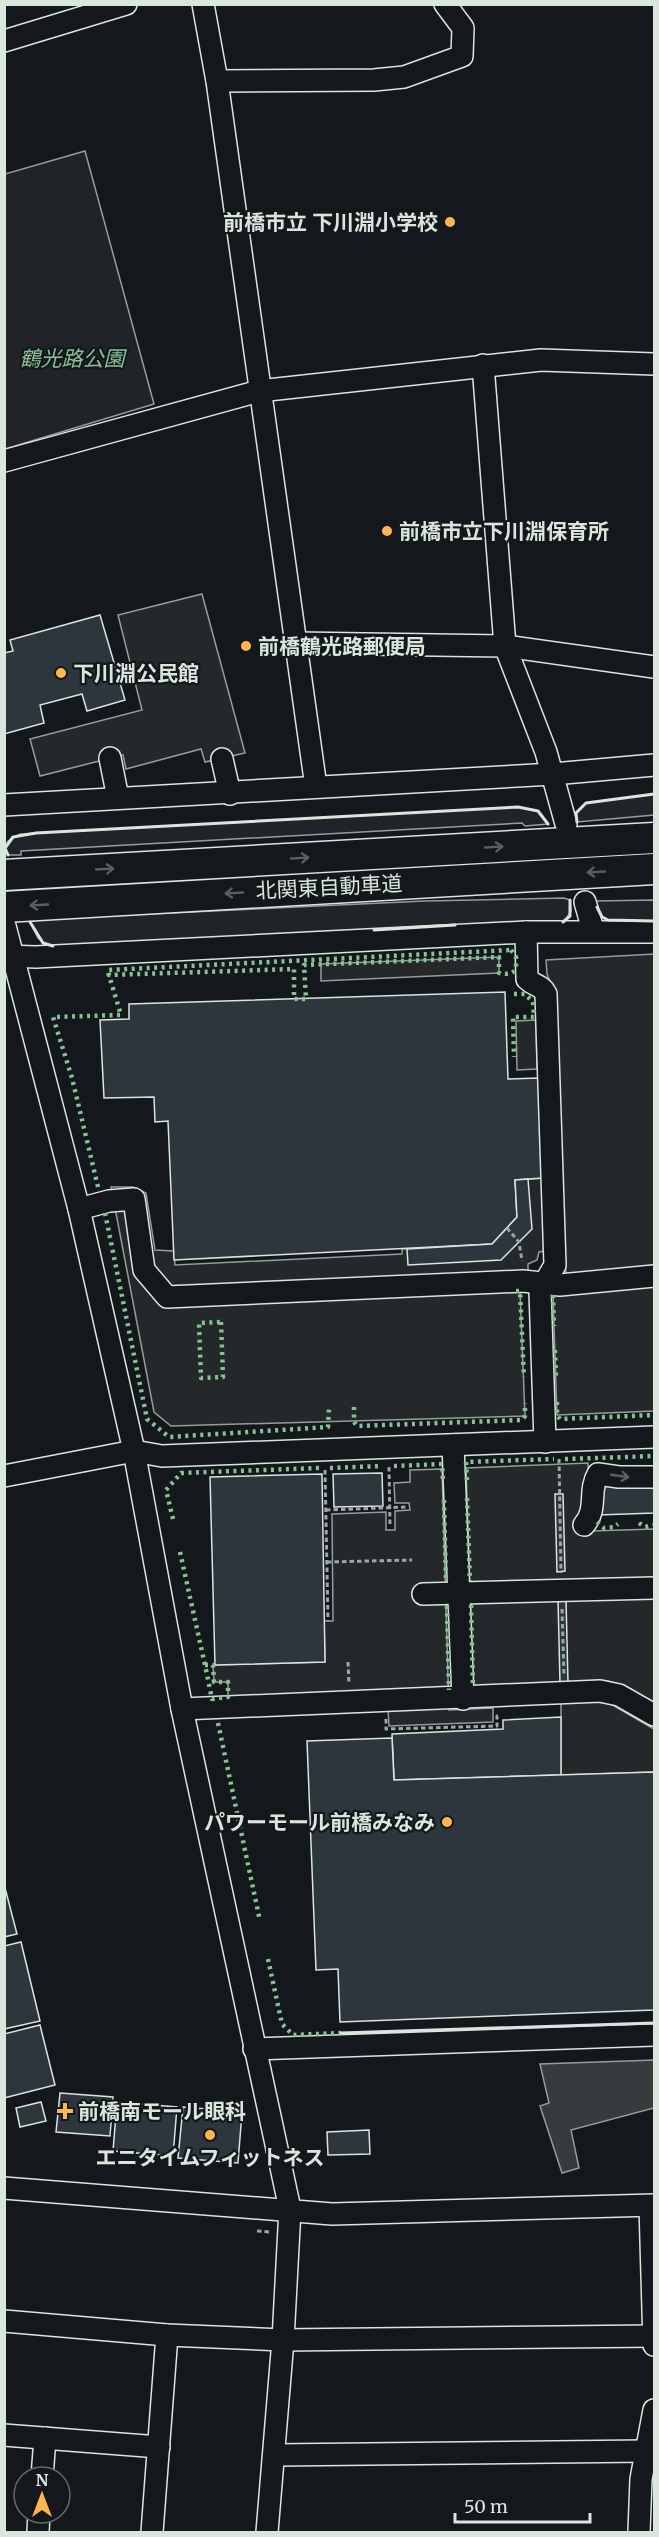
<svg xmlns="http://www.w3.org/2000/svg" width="659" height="2537" viewBox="0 0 659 2537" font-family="Merriweather,'Noto Sans JP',serif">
  <rect width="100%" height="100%" fill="#14181c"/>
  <!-- green -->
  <g fill="#202428" stroke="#939e99" stroke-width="1.5">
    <path d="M85,151L154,404L5,449V174Z"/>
    <path d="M654,794V815L577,822L576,813L586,803Z"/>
    <path d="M518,807L538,811L548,824L525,826L522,823L21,851V855H8L5,848L8,841L20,834Z"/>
    <path d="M564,898L570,900L571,911L564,922L432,926L48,946L38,938L30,922L41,919L424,901Z"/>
    <path d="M654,900V921L608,920L602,917L595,901Z"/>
  </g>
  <!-- parking -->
  <g fill="#24282b" stroke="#939e99" stroke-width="1.5">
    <path d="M202,594L245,753L205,762L201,749L126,769L123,755L40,776L30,739L142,710L118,615Z"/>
    <path d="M654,954V1411L557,1415L553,1295L566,1275L555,995L547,974L546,960Z"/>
    <path d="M499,957V973L321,981V964Z"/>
    <path d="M536,1020L537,1069L517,1070L516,1021Z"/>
    <path d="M543,1178L545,1251L539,1252L537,1260L528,1264V1271L404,1277L520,1291L525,1416L171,1426L154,1412L111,1187H133L146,1193L155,1250L174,1251L175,1265L402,1254V1249L492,1244L515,1180Z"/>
    <path d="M588,1463L591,1531L654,1529V1702L623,1686L608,1681L473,1687L466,1468Z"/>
    <path d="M442,1469L449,1710L493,1708V1722L389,1726L387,1693L228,1697V1682H214L213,1665L325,1662L324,1621H333L332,1514L386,1512V1530H395V1511L410,1510L409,1503H395L394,1483L410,1482V1470Z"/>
    <path d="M604,1700L654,1729V1772L561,1775V1703Z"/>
  </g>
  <!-- water -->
  <path fill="#363b3e" stroke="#939e99" stroke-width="1.5" d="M654,2060V2108L571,2130L579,2168L562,2173L540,2106L549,2103L540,2064Z"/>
  <!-- building -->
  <g fill="#2c363c" stroke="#d8e6dc" stroke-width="1.5">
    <path d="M100,615L125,700L87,711L82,694L40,705L44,723L4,734V653L13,651L10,640Z"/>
    <path d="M505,992L508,1079L539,1078L543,1178L515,1180L517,1217L492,1244L174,1260L168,1121L155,1122L154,1097L104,1098L100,1020L129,1019V1004Z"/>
    <path d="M528,1179L532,1229L501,1260L408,1265L407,1249L492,1244L517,1217L515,1180Z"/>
    <path d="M382,1473L383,1506L334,1507L333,1474Z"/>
    <path d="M322,1474L325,1662L215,1665L210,1477Z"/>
    <path d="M654,1482V1513L598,1515V1483Z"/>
    <path d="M555,1494H563L565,1571L557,1572Z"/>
    <path d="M558,1599H566L568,1683H560Z"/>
    <path d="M561,1717V1775L394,1780L392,1734L503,1729V1720Z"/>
    <path d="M392,1738L394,1780L654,1772V2010L340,2022L338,1969L316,1970L307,1741Z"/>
    <path d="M4,1884L17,1934L4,1937Z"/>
    <path d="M21,1942L40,2021L4,2029V1946Z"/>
    <path d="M40,2025L55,2085L4,2098V2034Z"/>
    <path d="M60,2093L113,2097L110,2136L56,2132Z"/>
    <path d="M41,2102L46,2121L20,2127L16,2108Z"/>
    <path d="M117,2102L177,2107L173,2156L113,2151Z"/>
    <path d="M183,2107L242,2112L238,2163L178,2158Z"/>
    <path d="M369,2130L370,2154L328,2155L327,2132Z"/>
  </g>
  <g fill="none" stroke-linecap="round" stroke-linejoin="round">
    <defs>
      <g id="minor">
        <path d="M203,4L217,81L316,787"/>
        <path d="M4,41L126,4"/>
        <path d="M217,81L374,80L404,77L462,56L463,28L445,4"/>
        <path d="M483,365L505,646L546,752L566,824"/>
        <path d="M4,461L259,391L541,360L654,364"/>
        <path d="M295,643L505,646L654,667"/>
        <path d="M110,758L118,798"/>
        <path d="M222,759L230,794"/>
        <path d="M4,805L553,774L654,765"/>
        <path d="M585,902L593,930"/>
        <path d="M5,926L79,1209L134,1451L182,1709L290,2209L283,2340L267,2532"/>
        <path d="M526,932L527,979C534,986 542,985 546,994L555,1265L540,1291L545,1442"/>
        <path d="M4,956L36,957L526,932H654"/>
        <path d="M79,1209L109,1201L134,1199L144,1270L167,1297L523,1281L560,1285L654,1276"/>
        <path d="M453,1445L463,1699"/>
        <path d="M4,1476L134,1451L162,1456L654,1437"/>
        <path d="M584,1525C598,1509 588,1491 598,1474L619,1477H654"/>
        <path d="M423,1594L654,1588"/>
        <path d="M182,1709L600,1691L619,1695L654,1715"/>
        <path d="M254,2049L654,2035"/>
        <path d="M4,2188L332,2214L654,2205"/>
        <path d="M650,2206L654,2345"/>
        <path d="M4,2321L167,2335L283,2340L654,2336"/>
        <path d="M4,2435L159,2447"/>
        <path d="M274,2455L646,2451"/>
        <path d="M42,2477L45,2438"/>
        <path d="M38,2532L39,2513"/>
        <path d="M152,2532L167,2335"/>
        <path d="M639,2532L641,2479L654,2410"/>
      </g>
      <g id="highway">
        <path d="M4,875L654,838"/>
        <path d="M4,907L654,869"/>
      </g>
    </defs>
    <!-- minor casing -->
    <use href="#minor" stroke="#d8e6dc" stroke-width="24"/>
    <!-- highway casing -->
    <use href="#highway" stroke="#d8e6dc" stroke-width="33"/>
    <!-- path -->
    <g stroke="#9da8a2" stroke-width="3" stroke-dasharray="4.5 3" stroke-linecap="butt">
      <path d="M507,1228L519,1242L522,1261"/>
      <path d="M559,1459L561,1573"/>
      <path d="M389,1467L390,1527"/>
      <path d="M325,1470L328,1621"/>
      <path d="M326,1510L408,1507"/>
      <path d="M327,1562L412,1560"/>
      <path d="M562,1609L564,1675"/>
      <path d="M348,1662L349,1684"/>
      <path d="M386,1719V1729L497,1726V1716L500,1715"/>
      <path d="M257,2231L270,2232"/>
    </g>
    <!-- minor -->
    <use href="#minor" stroke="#14181c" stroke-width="21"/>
    <!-- highway -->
    <use href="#highway" stroke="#14181c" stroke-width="30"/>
    <!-- hedge -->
    <g stroke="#8ac095" stroke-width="4.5" stroke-dasharray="3 4.5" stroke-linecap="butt">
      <path d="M511,950L516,957V968C513,975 506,974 499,973V957L304,965L306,999H294V969L109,975L108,970Z"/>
      <path d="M514,994H525L533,1002L534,1017H513L514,1057"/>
      <path d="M98,1187L72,1078L53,1017L121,1015L108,972"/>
      <path d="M105,1213L147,1419L169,1437L328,1427L329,1409"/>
      <path d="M516,1291H520L524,1377"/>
      <path d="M553,1295L554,1326"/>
      <path d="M221,1322L223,1377L201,1378L199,1323Z"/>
      <path d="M555,1350L556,1377"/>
      <path d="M557,1402V1415L560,1419L654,1415"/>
      <path d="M354,1407V1422L357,1426L522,1420L525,1416V1403"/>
      <path d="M565,1459L654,1456"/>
      <path d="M394,1466L442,1464L443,1481"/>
      <path d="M330,1468L382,1466"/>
      <path d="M467,1480L466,1462L554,1459"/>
      <path d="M467,1498L470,1581"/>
      <path d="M444,1500L446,1582"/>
      <path d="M173,1519L166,1490L181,1473L319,1468"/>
      <path d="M597,1522L604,1528L614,1527L618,1524"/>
      <path d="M639,1523L645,1527L654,1525"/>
      <path d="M180,1552L205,1665"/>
      <path d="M471,1605L473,1687"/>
      <path d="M447,1606L449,1690"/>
      <path d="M205,1665H213L214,1682H228V1697L212,1699Z"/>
      <path d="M218,1723L260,1921"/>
      <path d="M268,1959L282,2024L293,2035L341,2033"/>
    </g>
    <!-- wall -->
    <g stroke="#d8e6dc" stroke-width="3">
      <path d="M577,822L576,813L586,803L654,794"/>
      <path d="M8,855L5,848L13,837L36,833L518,807L538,811L548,824"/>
      <path d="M597,907L602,917L608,920L654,921"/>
      <path d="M30,922L43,943L53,946"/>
      <path d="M563,922L570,916V900"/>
      <path d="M374,930L455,925"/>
      <path d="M341,2033L654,2023"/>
    </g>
  </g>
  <!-- one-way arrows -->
  <defs><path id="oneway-shaft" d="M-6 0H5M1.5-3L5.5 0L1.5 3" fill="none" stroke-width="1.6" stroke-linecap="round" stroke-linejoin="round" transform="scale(1.5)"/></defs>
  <g stroke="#59605f">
    <use href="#oneway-shaft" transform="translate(494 847) rotate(-3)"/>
    <use href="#oneway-shaft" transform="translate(300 858) rotate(-3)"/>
    <use href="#oneway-shaft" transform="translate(105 869) rotate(-3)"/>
    <use href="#oneway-shaft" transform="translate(596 872) rotate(177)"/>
    <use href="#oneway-shaft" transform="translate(234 893) rotate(177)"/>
    <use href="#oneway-shaft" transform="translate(39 905) rotate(177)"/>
    <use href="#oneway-shaft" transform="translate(620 1476) rotate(8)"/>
  </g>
  <!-- markers -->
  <g fill="#ffb74d" stroke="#14181c" stroke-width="2">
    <circle cx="450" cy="222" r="6"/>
    <circle cx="387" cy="531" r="6"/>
    <circle cx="246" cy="646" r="6"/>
    <circle cx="61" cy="673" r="6"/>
    <circle cx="447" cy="1822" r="6"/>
    <path d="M62 2102h6v6h6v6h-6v6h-6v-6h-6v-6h6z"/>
    <circle cx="210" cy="2135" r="6"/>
  </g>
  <g text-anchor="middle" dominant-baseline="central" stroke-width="4.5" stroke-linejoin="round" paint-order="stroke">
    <!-- poi labels -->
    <g font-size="21" font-weight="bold" fill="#d8e6dc" stroke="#14181c" text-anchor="start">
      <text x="438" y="222" text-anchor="end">前橋市立 下川淵小学校</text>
      <text x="399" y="531">前橋市立下川淵保育所</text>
      <text x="258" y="646">前橋鶴光路郵便局</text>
      <text x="73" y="673">下川淵公民館</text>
      <text x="435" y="1822" text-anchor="end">パワーモール前橋みなみ</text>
      <text x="78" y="2111">前橋南モール眼科</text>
      <text x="210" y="2157" text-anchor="middle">エニタイムフィットネス</text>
    </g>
    <!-- park labels -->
    <g font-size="21" font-style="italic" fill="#8ac095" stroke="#14181c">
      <text x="72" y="358">鶴光路公園</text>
    </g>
    <!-- street labels -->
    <g font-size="21" fill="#d8e6dc" stroke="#14181c">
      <text transform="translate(329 887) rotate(-3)">北関東自動車道</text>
    </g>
  </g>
  <!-- border -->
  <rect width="659" height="2537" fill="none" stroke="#d8e6dc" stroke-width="12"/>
  <!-- north arrow -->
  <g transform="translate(42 2495)"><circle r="28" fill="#14181c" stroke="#626a69" stroke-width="1.5"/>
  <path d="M0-4.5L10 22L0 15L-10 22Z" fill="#ffb74d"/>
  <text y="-9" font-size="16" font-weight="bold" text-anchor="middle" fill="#d8e6dc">N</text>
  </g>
  <!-- scale -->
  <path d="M455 2513v9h135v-9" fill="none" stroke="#d8e6dc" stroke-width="3"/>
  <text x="464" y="2513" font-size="18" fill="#d8e6dc" stroke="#14181c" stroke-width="4.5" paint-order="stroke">50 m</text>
</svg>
